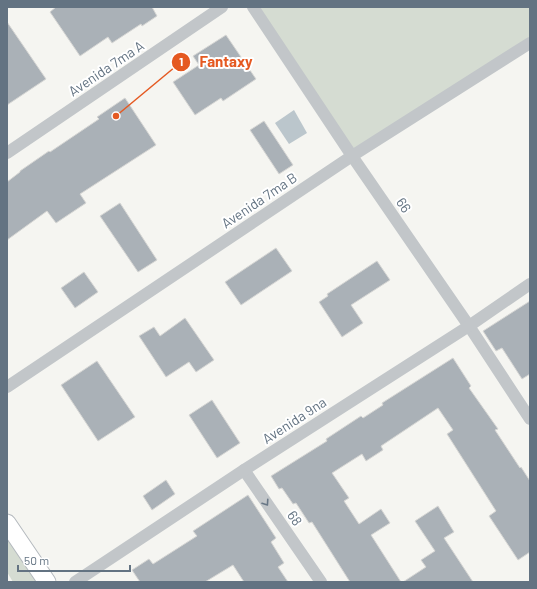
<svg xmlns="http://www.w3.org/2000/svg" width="537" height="589" viewBox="0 0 537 589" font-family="Barlow,sans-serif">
  <rect width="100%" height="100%" fill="#f5f5f1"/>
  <!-- green -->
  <g fill="#d5dcd2">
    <path d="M253,7H530V43L352,156Z"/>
    <path d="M7,536L37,582H13L7,572Z"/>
  </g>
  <!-- water -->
  <path fill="#bbc6cc" d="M294,110L307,133L289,144L275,123Z"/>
  <!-- building -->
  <g fill="#aab1b7" stroke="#d6d6d4">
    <path d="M56,7H152L157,16L142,26L141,24L112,43L108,37L80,56L50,12Z"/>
    <path d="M7,22L46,79L7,105Z"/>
    <path d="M226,35L256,79L223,101L221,98L195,115L173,82L199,65L193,56Z"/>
    <path d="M125,98L156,145L80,194L86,203L56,223L47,211L7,240V182L20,172V171L49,151L50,152L99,119L97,117Z"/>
    <path d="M264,121L293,165L279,174L250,130Z"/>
    <path d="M120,203L157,260L138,272L100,216Z"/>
    <path d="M276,248L292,271L241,305L225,282Z"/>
    <path d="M377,261L390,280L351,305L363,323L342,337L319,302L328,296L327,294Z"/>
    <path d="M84,272L98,292L75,308L61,288Z"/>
    <path d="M530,301V374L522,379L502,348L496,351L483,331Z"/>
    <path d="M185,318L214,360L196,372L189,362L166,377L139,336L154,327L160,336Z"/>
    <path d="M453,358L471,386L469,388L498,429L495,430L520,468L521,467L530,481V552L518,560L489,516L496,511L447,434L453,430L438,408L381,446L383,450L366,461L362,454L332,473L349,498L344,501L359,524L381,509L390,523L371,535L401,582H350L312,522L309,523L296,503L293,504L282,488L279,489L271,476L327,441L326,439L361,416L363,418L383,405L382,403Z"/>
    <path d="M97,361L135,417L98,441L61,385Z"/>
    <path d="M212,400L240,443L217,458L189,415Z"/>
    <path d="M166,480L175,494L152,510L143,496Z"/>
    <path d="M248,495L276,538L271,542L284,563L278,567L288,582H244L233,565L205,582H140L132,570L149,559L153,564L197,536L193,531Z"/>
    <path d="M438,506L454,532L444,538L473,582H403L426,567L421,560L435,551L415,521Z"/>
  </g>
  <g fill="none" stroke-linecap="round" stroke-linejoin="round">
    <defs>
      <path id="secondary" d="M7,523L47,582"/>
    </defs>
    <!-- secondary casing -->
    <use href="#secondary" stroke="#b4b9be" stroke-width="19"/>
    <!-- minor -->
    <g stroke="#c2c6c9" stroke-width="12">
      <path d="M253,7L352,156L469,326L530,419"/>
      <path d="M7,153L222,7"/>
      <path d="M7,387L352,156L530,43"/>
      <path d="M244,470L321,582"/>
      <path d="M75,582L244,470L469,326L530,284"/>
    </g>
    <!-- secondary -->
    <use href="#secondary" stroke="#fff" stroke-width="17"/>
  </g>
  <!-- one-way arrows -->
  <defs><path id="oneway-chevron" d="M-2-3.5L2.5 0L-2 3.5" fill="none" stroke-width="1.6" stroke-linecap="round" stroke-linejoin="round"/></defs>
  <use stroke="#687786" href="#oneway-chevron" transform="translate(266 503) rotate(56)"/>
  <g text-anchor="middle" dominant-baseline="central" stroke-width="4" stroke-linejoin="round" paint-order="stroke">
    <!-- street labels -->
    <g font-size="14" fill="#637382" stroke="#fff">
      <text transform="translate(106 68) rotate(-34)">Avenida 7ma A</text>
      <text transform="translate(259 200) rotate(-34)">Avenida 7ma B</text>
      <text transform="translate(404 205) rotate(56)">66</text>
      <text transform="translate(294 420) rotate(-33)">Avenida 9na</text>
      <text transform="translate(295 518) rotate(56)">68</text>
    </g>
  </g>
  <!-- callouts -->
  <path fill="none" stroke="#e55921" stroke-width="1.5" d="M116 116L181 62"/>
  <g fill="#e55921" stroke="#fff" stroke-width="1.5">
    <circle cx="116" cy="116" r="4"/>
    <circle cx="181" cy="62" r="10"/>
  </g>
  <g font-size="12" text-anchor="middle" font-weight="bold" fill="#fff">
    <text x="181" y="66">1</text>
  </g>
  <g font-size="15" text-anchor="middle" font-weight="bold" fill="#e55921" stroke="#fff" stroke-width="4" stroke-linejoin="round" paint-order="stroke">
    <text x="226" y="67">Fantaxy</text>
  </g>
  <!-- border -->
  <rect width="537" height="589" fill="none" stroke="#637382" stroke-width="16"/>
  <!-- scale -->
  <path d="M18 565v6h112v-6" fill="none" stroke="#637382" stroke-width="2"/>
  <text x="24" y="565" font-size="12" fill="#637382" stroke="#ffffff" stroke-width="3" paint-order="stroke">50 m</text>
</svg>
